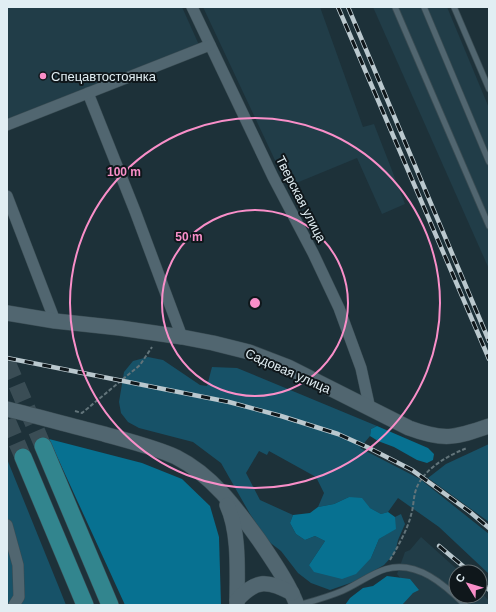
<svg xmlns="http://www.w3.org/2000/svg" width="496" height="612" viewBox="0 0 496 612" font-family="Helvetica,sans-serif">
  <rect width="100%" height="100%" fill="#1d3139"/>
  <!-- built -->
  <g fill="#213d48">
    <path d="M7,7H182L199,45L7,121Z"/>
    <path d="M203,7H320L363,127L374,124L405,204L382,214L357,158L289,186L281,173Z"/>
    <path d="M373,7H447L489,108V269Z"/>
    <path d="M421,537L460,572H456V596H480V591L489,601V605H383L413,593L397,574L405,552L410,550Z"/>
  </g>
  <!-- green -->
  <g fill="#175268">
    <path d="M148,357L163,360L200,385L207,386L212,367L237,368L377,426L371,429L370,436L360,448L420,479L489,534V574L439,527L398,498L388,512L381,514L349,497L334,504L318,507L324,493L316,477L269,451L267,455L259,451L246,473L260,500L293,515L290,523L296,534L305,540L315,536L325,541L309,565L371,558L379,539L395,529V517L401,514L405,524L398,540L395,553L384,565L356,581L330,590L311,583L298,573L281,551L268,541L250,514L221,463L193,442L139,428L128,422L121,413L119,402L124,372L133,361Z"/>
    <path d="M489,444V522L428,478L446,464Z"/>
    <path d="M7,459L60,590L66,605H7Z"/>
  </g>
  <!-- forest -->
  <g fill="#077191">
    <path d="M377,426L428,448L434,454L433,460L427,463L417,460L394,447L378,441L370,436L371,429Z"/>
    <path d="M49,439L142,463L182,479L210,506L219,537L221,605H125Z"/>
    <path d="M349,497L362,498L370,508L381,514L388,512L395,517L396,529L379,539L371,558L356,574L342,579L314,572L309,565L325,541L315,536L305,540L296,534L290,523L293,515L310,513L318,507L334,504Z"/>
    <path d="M387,576L410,579L419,590L413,593L402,605H345L350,598L363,588L373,586Z"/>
  </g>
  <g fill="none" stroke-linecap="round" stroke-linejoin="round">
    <!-- primary-tunnel -->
    <g stroke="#3a4d55" stroke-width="17" stroke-dasharray="17 8" stroke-linecap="butt">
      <path d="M7,362L43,446"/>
      <path d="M7,420L23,457"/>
    </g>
    <defs>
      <g id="lane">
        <path d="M395,7L489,226"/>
        <path d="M424,7L489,162"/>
        <path d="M454,7L489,89"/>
        <path d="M299,605C313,601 328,597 342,591C356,585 372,573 386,569C417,560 445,585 465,605"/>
      </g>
      <g id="street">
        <path d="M192,7L273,177L313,253L339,308L361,368L370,409"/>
        <path d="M88,93L135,211L182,337"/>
        <path d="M7,125L210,45"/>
        <path d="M7,196L55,321"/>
        <path d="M7,525L18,565L19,597L14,605"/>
      </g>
      <g id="secondary">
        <path d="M7,313L55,321L120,328L182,337L213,343L249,352L288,367L409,428C444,441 454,438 489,426"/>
        <path d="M7,409C40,417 72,426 104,434C128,441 154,447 176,457C212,475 236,508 259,540C273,561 288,582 297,605"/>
        <path d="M227,505C240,533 237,574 237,605"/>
        <path d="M237,600C256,579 268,580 292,593"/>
      </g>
      <g id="primary">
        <path d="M43,446L110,605"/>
        <path d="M23,457L85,605"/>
      </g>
    </defs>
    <!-- lane casing -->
    <use href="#lane" stroke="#3a4c53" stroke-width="7"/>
    <!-- street casing -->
    <use href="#street" stroke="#3a4c53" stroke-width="12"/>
    <!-- secondary casing -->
    <use href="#secondary" stroke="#3a4c53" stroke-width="16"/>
    <!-- primary casing -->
    <use href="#primary" stroke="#3a4c53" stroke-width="18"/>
    <!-- path -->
    <g stroke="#62747a" stroke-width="2" stroke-dasharray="4 2" stroke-linecap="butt">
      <path d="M75,411L82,413L140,365L152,347"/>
      <path d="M390,560C398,546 407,531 411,515C414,506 413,496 417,487C425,468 449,455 467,448"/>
    </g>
    <!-- lane -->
    <use href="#lane" stroke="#516670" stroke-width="5.5"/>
    <!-- street -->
    <use href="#street" stroke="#516670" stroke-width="11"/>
    <!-- secondary -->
    <use href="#secondary" stroke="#516670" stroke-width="15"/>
    <!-- primary -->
    <use href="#primary" stroke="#32858e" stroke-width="17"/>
    <defs>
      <g id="rail">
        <path d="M338,7L489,359"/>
        <path d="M348,7L489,341"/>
        <path d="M7,358L229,402L281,416L338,434L367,447L412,470L470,512L489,528"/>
        <path d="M439,546L470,572"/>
        <path d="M480,581L489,590"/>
      </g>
    </defs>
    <!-- rail casing -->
    <use href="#rail" stroke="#bac8ce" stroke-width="4.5"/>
    <!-- rail -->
    <use href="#rail" stroke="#0f171b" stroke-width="3" stroke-dasharray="9" stroke-linecap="butt"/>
  </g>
  <!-- distance rings -->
  <g fill="none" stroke="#f98fc9" stroke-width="2">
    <circle cx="255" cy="303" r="93"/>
    <circle cx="255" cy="303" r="185"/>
  </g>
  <!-- markers -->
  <circle fill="#f98fc9" stroke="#0f171b" stroke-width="1.5" cx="43" cy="76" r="4"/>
  <g text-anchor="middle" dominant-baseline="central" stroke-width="4" stroke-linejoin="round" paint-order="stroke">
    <!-- poi labels -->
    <g font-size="13" fill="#e1eef3" stroke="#0f171b" text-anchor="start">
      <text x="51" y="76">Спецавтостоянка</text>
    </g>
    <!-- street labels -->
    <g font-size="13" fill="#e1eef3" stroke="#0f171b">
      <text transform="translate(301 199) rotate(63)">Тверская улица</text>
      <text transform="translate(288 371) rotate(24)">Садовая улица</text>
    </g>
  </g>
  <circle cx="255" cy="303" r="6" fill="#f98fc9" stroke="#0f171b" stroke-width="2"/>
  <g font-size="12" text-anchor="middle" font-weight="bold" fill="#f98fc9" stroke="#0f171b" stroke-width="4" stroke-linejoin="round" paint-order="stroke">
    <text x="124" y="176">100 m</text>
    <text x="189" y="241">50 m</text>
  </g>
  <!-- border -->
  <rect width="496" height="612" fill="none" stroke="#e1eef3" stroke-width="16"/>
  <!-- north arrow -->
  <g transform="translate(468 584) rotate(308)"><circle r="19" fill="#0f171b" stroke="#636d71"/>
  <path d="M0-3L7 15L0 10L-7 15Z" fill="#f98fc9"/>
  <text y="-6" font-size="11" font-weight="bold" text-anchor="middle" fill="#e1eef3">С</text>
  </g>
</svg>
